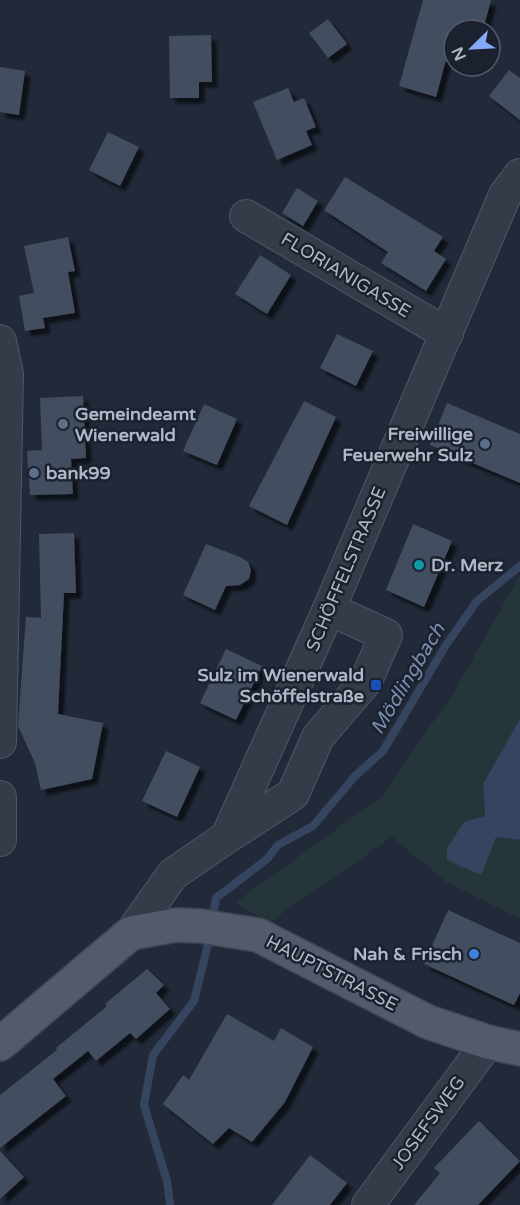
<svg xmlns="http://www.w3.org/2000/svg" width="520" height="1205" viewBox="0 0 520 1205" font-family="'Varela Round',sans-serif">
  <defs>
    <filter id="shadow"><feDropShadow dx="5.5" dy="5.5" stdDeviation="1.5" flood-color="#0009"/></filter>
  </defs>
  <rect width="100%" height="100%" fill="#222a39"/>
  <!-- green -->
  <path fill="#24363a" d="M520,575V719L483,784L485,817L464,822L447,849L496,836L520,840V919L445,881L392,837L268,923L236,902L381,797L456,689Z"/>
  <!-- water -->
  <path fill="#354560" d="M520,719V840L496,837L481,875L447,860V848L464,822L485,816L483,784Z"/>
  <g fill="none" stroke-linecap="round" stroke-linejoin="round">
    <!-- stream -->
    <g stroke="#354560" stroke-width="8">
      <path d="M212,921L216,898L267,859L278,845L313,826L355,776L383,751L446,645L477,601L520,566"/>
      <path d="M170,1205L167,1181L144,1105L153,1055L194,1001L210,936"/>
    </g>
  </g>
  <!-- building -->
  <g fill="#434d5e" filter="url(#shadow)">
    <path d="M423,0H491L483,30H454L436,97L399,86Z"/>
    <path d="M328,19L347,44L328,58L309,33Z"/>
    <path d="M211,35L212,82H199V98H170L169,36Z"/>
    <path d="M0,67L25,71L19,115L0,112Z"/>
    <path d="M509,70L520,78V120L489,96Z"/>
    <path d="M288,88L294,102L304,98L316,127L306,131L312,145L277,160L253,102Z"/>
    <path d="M108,132L139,147L120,186L89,170Z"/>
    <path d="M345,177L443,237L434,251L446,259L426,291L381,263L388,252L324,210Z"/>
    <path d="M297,188L318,201L303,226L282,213Z"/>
    <path d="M68,237L75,271L68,272L75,313L43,318L45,328L25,331L19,296L34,293L24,246Z"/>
    <path d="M260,255L291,275L267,314L235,294Z"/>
    <path d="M337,334L373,351L356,386L320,368Z"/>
    <path d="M83,396L86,458L71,459L73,494L30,495L27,451L42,450L40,398Z"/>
    <path d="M304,401L336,417L287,525L249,506Z"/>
    <path d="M447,403L520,434V483L430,445Z"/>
    <path d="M204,404L237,419L217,465L183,451Z"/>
    <path d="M413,524L452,541L424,607L386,590Z"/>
    <path d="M74,533L76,593H64L58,714L103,723L92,779L41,790L35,763L18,726L26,617L41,618L39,534Z"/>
    <path d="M206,544L240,557L248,562L251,570L249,579L240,585L226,586L215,610L183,595Z"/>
    <path d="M226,649L262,666L236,720L200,703Z"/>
    <path d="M166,751L200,767L177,817L142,801Z"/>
    <path d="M448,910L520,943V993L514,1005L424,964Z"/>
    <path d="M147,969L164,985L156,993L170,1009L136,1039L130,1033L96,1061L88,1051L53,1079L66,1096L0,1148V1095L57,1050L56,1048L107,1006L105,1004Z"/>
    <path d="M227,1014L274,1041L281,1028L313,1047L285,1102L252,1142L229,1128L213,1144L163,1104L183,1075L189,1080Z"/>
    <path d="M479,1121L520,1161L478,1205H414L440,1173L434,1168Z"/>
    <path d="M0,1151L24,1177L0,1199Z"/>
    <path d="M310,1155L347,1183L330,1205H272Z"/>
  </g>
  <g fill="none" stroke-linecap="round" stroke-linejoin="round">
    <defs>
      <g id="minor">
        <path d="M246,216L447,334"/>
        <path d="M0,341L7,374L0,742"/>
        <path d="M0,797V840"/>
        <path d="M227,837L293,794L318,737L366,681L386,635L329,609"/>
        <path d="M131,933L173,874L227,837L329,609L505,195L520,175"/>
        <path d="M368,1205L488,1042"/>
      </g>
      <path id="major" d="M0,1044L131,933L176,925L200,926L258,935L428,1022L488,1042L520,1049"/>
    </defs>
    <!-- minor casing -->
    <use href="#minor" stroke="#505764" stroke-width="34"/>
    <!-- major casing -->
    <use href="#major" stroke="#3f4553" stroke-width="36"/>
    <!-- minor -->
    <use href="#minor" stroke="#353c49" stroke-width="32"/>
    <!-- major -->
    <use href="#major" stroke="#535b6a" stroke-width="33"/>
  </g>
  <!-- markers -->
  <g fill="#5c6f8a" stroke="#1b212e" stroke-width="2">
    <circle cx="63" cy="424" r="6"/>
    <circle cx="485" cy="444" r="6"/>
    <circle cx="34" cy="473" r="6"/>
  </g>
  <circle fill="#0f9aa8" stroke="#1b212e" stroke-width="2" cx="419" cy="565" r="6"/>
  <rect fill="#1a4fb4" stroke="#1b212e" stroke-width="2" x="370" y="679" width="12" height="12" rx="3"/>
  <circle fill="#3f7fe0" stroke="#1b212e" stroke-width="2" cx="474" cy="954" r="6"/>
  <g text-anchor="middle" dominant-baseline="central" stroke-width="5" stroke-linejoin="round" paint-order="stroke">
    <!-- street labels -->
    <g font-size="18" fill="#b0b7c6" stroke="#1b212e">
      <text transform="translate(346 275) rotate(31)">FLORIANIGASSE</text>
      <text transform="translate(346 569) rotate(-67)">SCHÖFFELSTRASSE</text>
      <text transform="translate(332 973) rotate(27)">HAUPTSTRASSE</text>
      <text transform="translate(428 1123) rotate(-54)">JOSEFSWEG</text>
    </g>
    <!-- poi labels -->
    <g font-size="18" font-weight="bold" fill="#b0b7c6" stroke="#1b212e" text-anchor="start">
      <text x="75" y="414">Gemeindeamt<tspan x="75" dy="21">Wienerwald</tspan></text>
      <text x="473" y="434" text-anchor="end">Freiwillige<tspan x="473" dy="21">Feuerwehr Sulz</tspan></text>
      <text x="46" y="473">bank99</text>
      <text x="431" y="565">Dr. Merz</text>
      <text x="364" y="675" text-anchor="end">Sulz im Wienerwald<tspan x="364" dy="21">Schöffelstraße</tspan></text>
      <text x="462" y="954" text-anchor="end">Nah &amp; Frisch</text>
    </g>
    <!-- water labels -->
    <g font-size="20" font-style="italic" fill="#788cad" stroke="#1b212e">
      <text transform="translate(408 679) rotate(-59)">Mödlingbach</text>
    </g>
  </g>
  <!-- north arrow -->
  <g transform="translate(472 48) rotate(246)"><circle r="28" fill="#1b212e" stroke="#575d6b" stroke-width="1.5"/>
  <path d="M0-4.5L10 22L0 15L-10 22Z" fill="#85a9f6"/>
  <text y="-9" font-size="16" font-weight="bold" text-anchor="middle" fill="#b0b7c6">N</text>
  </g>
</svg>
